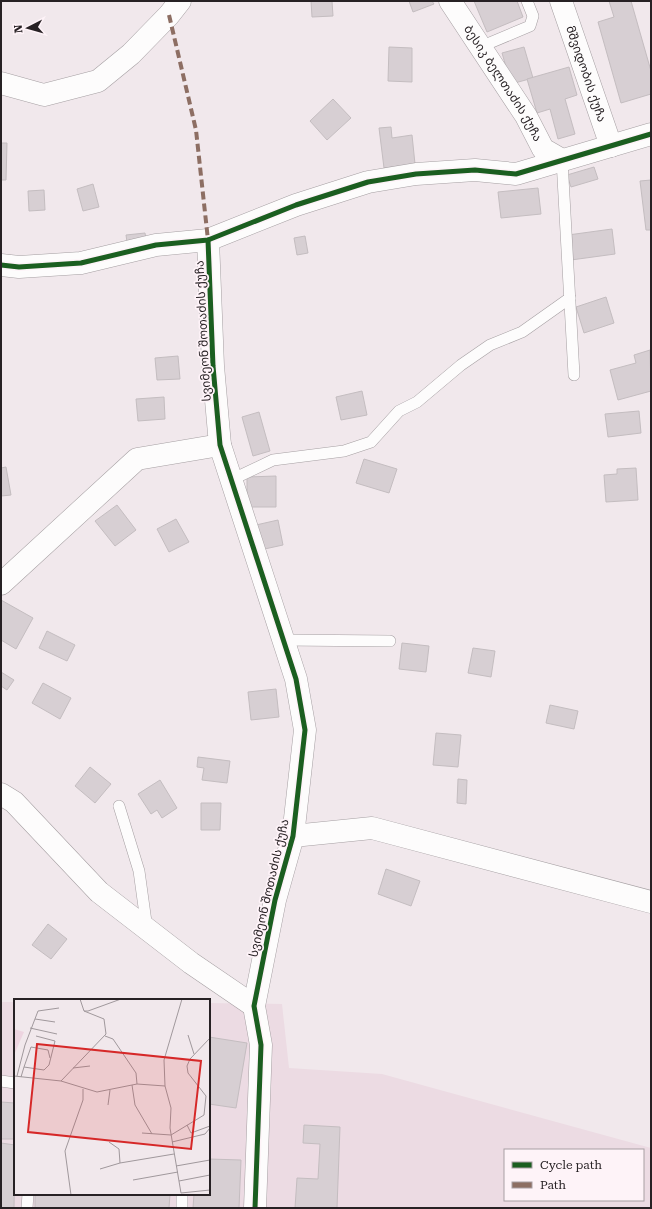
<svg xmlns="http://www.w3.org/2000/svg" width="652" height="1209" viewBox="0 0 652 1209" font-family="'Roboto Serif','Noto Sans Georgian',serif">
  <rect width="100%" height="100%" fill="#f1e8ec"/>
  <!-- built -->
  <path fill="#ecdbe3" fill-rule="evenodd" d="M1,1002H15V1194H209V1003L282,1004L289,1068L382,1074L651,1148V1208H1ZM505,1150H643V1200H505Z"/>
  <!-- building -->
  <g fill="#d7cfd3" stroke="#c4bdc0">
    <path d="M311,1H332L333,16L312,17Z"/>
    <path d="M409,1H432L434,4L413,12Z"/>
    <path d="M474,1H517L523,17L487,32Z"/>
    <path d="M609,1H631L651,71V94L621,103L598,22L614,17Z"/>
    <path d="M389,47L412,48V82L388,81Z"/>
    <path d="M524,47L533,78L511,84L502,53Z"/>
    <path d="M569,67L577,95L565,99L575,134L558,139L550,109L537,113L527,79Z"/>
    <path d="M333,99L351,118L327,140L310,121Z"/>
    <path d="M391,127L392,138L412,135L415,164L384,168L379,128Z"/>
    <path d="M1,143H7L6,180H1Z"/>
    <path d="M594,167L598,179L571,187L567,175Z"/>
    <path d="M651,180V230H646L640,181Z"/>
    <path d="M93,184L99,207L83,211L77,189Z"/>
    <path d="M538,188L541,214L501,218L498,192Z"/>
    <path d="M44,190L45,210L29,211L28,191Z"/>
    <path d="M612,229L615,254L571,260L568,235Z"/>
    <path d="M145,233L146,239L127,242L126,235Z"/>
    <path d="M305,236L308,253L297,255L294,238Z"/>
    <path d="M606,297L614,323L584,333L576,307Z"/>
    <path d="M650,350L651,391L618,400L610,370L636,363L634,355Z"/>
    <path d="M178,356L180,379L157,380L155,358Z"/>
    <path d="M362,391L367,415L341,420L336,397Z"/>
    <path d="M164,397L165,419L138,421L136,399Z"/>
    <path d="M639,411L641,433L608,437L605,414Z"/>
    <path d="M259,412L270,451L253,456L242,417Z"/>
    <path d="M364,459L397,469L389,493L356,483Z"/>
    <path d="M6,467L11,495L1,496V468Z"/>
    <path d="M636,468L638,500L606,502L604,475L617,474V469Z"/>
    <path d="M276,476V507H247V477Z"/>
    <path d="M117,505L136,530L115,546L95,521Z"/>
    <path d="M176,519L189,542L169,552L157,529Z"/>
    <path d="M278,520L283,545L260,550L256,525Z"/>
    <path d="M1,600L33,618L16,649L1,640Z"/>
    <path d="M47,631L75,645L67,661L39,648Z"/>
    <path d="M402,643L429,646L426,672L399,669Z"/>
    <path d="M473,648L495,651L491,677L468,673Z"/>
    <path d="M1,672L14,680L7,690L1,686Z"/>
    <path d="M43,683L71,698L60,719L32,703Z"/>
    <path d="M276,689L279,717L251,720L248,692Z"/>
    <path d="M550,705L578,711L574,729L546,723Z"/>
    <path d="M436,733L461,735L458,767L433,765Z"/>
    <path d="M198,757L230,761L227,783L202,780L204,768L197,767Z"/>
    <path d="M90,767L111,784L95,803L75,786Z"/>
    <path d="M458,779L467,780L466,804L457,803Z"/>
    <path d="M160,780L177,808L162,818L157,810L151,814L138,794Z"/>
    <path d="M201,803H221L220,830H201Z"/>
    <path d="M386,869L420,881L411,906L378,894Z"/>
    <path d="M48,924L67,939L51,959L32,945Z"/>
    <path d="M209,1037L247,1043L236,1108L209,1104Z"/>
    <path d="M1,1102L15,1103V1139H1Z"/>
    <path d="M304,1125L340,1127L337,1208H295L297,1178L318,1179L320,1144L303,1143Z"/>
    <path d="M1,1143L15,1145L14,1208H1Z"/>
    <path d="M209,1159L241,1160L239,1208H193L194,1194H209Z"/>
    <path d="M35,1194H170L169,1208H35Z"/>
  </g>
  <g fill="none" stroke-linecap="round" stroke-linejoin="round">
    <defs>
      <g id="lane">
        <path d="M480,47L530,26L533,16L527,1"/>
        <path d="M562,160L574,375"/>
        <path d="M231,480L273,460L344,451L371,442L399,411L417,402L461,365L490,345L522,332L570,298"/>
        <path d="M283,640L390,641"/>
        <path d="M119,806L139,871L147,929"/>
        <path d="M1,1081L15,1083"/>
        <path d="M27,1208L28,1194"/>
        <path d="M182,1208V1194"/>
      </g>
      <g id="street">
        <path id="s1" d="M450,1L526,116L543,149L562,160"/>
        <path id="s2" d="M561,1L611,146"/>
        <path d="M1,83L44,95L98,81L131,54L169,15L180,1"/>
        <path d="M208,240L213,366L220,445L296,679L305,730L293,836L275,900L254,1006L261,1045L255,1208"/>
        <path d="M1,265L19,267L81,263L156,245L208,240L296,205L368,182L416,174L475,170L516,174L651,134"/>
        <path d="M1,584L137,459L220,445"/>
        <path d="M1,794L14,802L99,892L191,963L254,1006"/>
        <path d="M293,836L372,828L651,902"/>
      </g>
    </defs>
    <!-- lane casing -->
    <use href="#lane" stroke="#a59fa2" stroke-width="12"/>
    <!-- street casing -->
    <use href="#street" stroke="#a59fa2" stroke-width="23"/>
    <!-- lane -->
    <use href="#lane" stroke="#fdfcfc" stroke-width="11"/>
    <!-- street -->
    <use href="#street" stroke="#fdfcfc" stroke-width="22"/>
    <!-- quiet -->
    <path stroke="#8d6e63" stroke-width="4" stroke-dasharray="8 4" stroke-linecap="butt" d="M169,15L196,130L208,240"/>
    <defs>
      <g id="cycleway">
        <path d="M208,240L213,366L220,445L296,679L305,730L293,836L275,900L254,1006L261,1045L255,1208"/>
        <path d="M1,265L19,267L81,263L156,245L208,240L296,205L368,182L416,174L475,170L516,174L651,134"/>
      </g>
    </defs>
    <!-- cycleway casing -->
    <use href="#cycleway" stroke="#fef3f8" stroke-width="8"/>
    <!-- cycleway -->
    <use href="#cycleway" stroke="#1b5e20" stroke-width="5"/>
  </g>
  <g text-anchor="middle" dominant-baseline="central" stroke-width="3.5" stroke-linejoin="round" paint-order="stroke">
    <!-- street labels -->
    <g font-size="12" fill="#272124" stroke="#fef3f8">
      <text stroke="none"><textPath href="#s2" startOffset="77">მშვიდობის ქუჩა</textPath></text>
      <text stroke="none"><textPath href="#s1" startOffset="98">ბესიკ ბელთაძის ქუჩა</textPath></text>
      <text transform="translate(203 331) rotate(-93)">სვიმეონ შოთაძის ქუჩა</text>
      <text transform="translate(269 888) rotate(-77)">სვიმეონ შოთაძის ქუჩა</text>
    </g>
  </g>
  <!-- overview -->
  <g transform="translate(14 999)">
    <rect width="196" height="196" fill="#f1e8ec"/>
    <path d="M0,30L10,33L0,56Z" fill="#edd4e0"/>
    <path fill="none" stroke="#a0989c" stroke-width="1" d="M66,0L70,12H74L107,0M168,0L150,61L151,87L157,109L156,129L167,194L196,191M21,20L41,23M16,29L43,35M174,36L180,55M91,37L99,40L122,74L123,85M10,68L17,48L34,51L36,59M59,69L76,67M0,77L47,82L83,93L123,85L151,87M3,77L11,46L24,12L45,9M7,78L10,68L30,71L35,66L41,42L22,37M47,82L92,35L90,20L70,12M118,86L121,106L138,135M94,106L96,91M173,126L177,134L196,127M128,134L157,136M157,136L190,116L192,97L174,74L173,67L176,60L196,39M95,143L105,150L106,164M158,143L191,135L196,129M162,167L196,161M86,170L106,164L160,155M119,181L164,173M165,182L196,176M57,196L51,152L69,101V90"/>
    <path fill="#d62828" fill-opacity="0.15" stroke="#d62828" stroke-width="2" d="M23,45L187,62L177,150L14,133Z"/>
    <rect width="196" height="196" fill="none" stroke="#272124" stroke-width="2"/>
  </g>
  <!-- border -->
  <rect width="652" height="1209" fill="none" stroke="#272124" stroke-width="4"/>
  <!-- legend -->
  <rect x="504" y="1149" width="140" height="52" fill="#fef3f8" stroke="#a89fa3"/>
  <rect x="512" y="1162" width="20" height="6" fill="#1b5e20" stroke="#a89fa3"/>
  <text x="540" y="1169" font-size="12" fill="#272124">Cycle path</text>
  <rect x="512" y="1182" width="20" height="6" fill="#8d6e63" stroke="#a89fa3"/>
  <text x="540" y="1189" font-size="12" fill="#272124">Path</text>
  <!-- north arrow -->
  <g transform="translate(28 28) rotate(264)" stroke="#fef3f8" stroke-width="3" paint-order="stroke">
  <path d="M0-3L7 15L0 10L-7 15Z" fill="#272124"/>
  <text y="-6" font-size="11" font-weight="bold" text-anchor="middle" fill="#272124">N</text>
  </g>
</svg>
